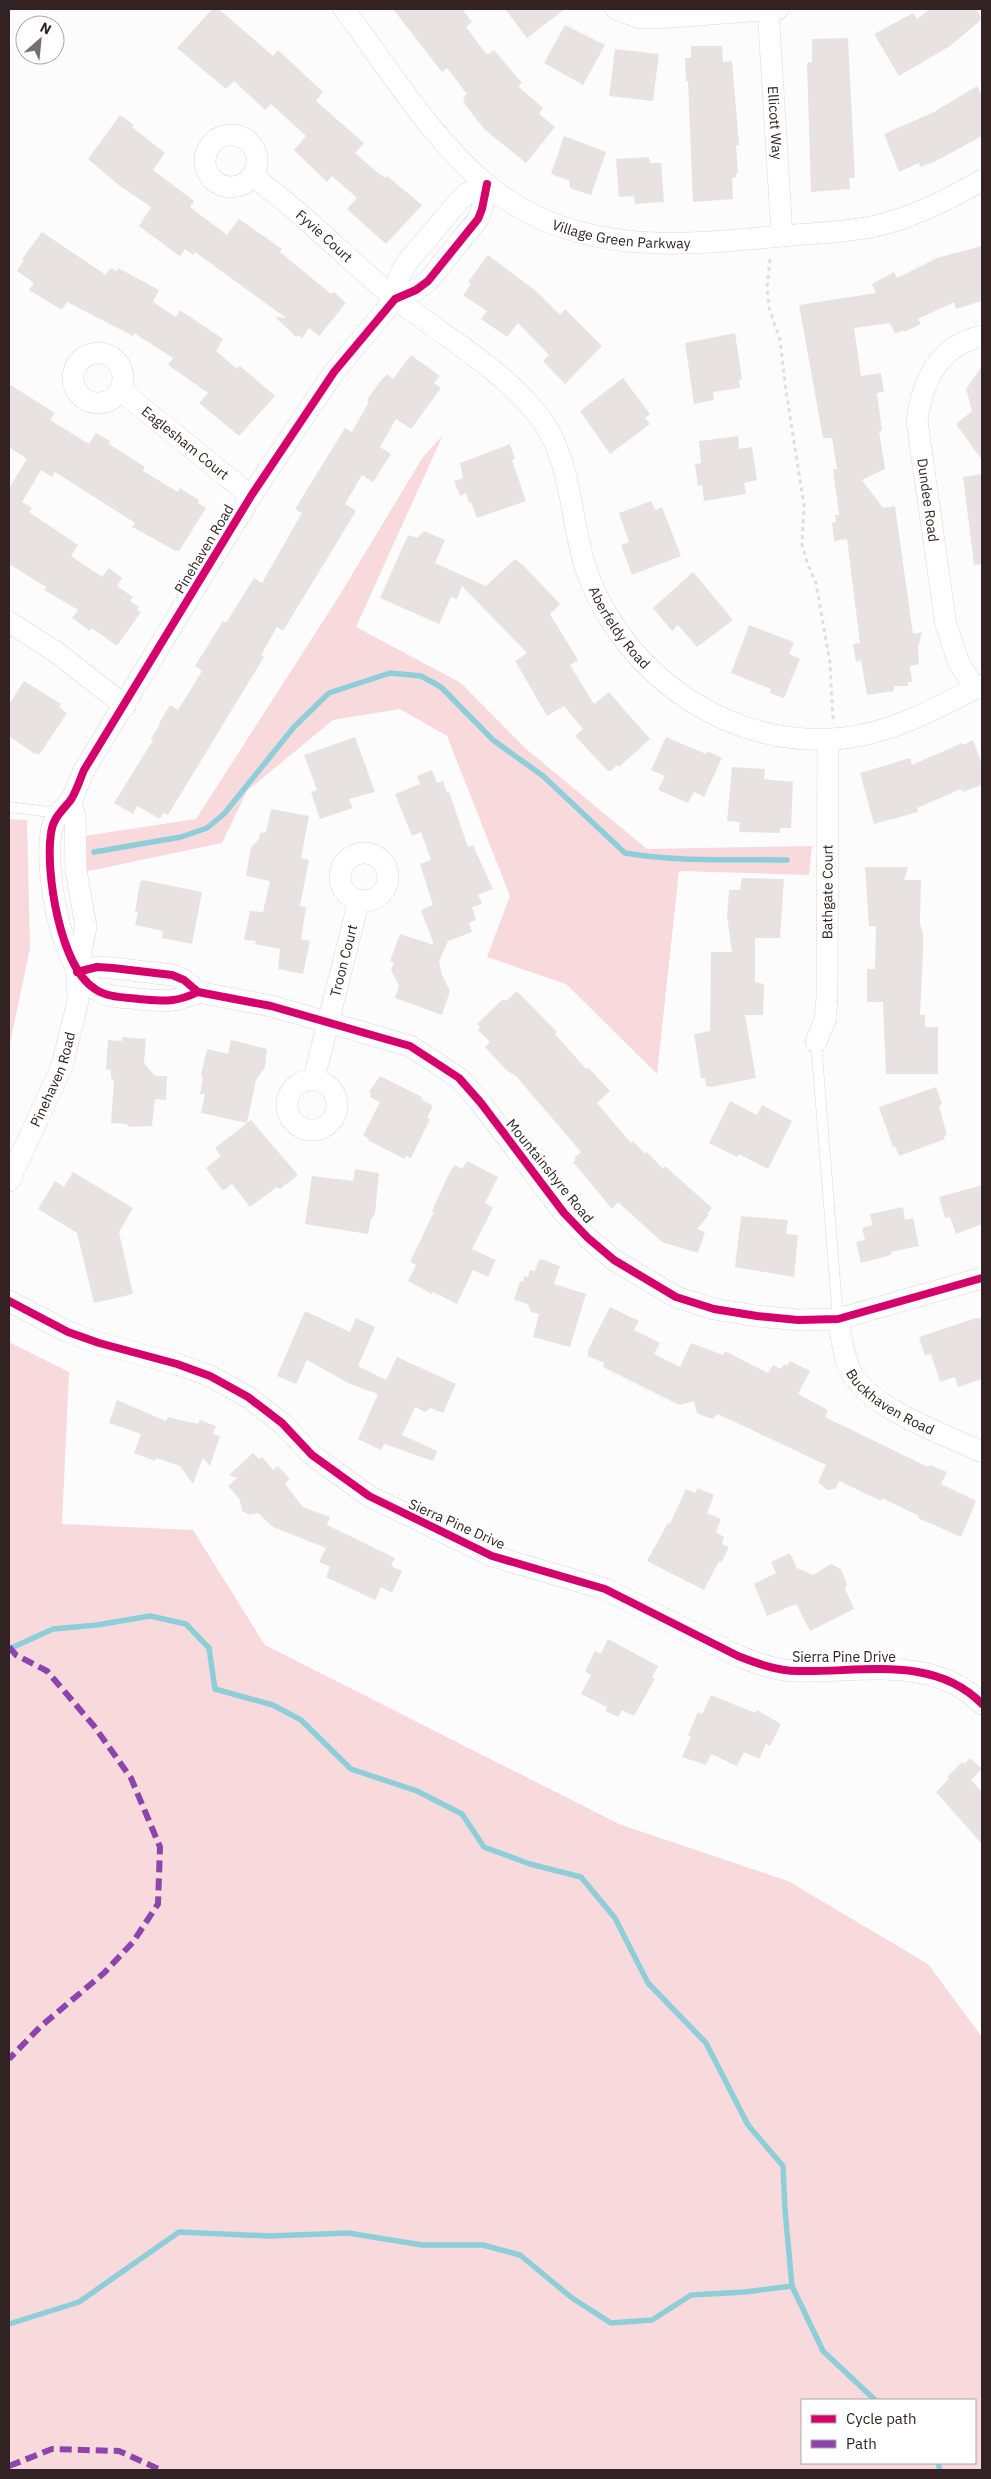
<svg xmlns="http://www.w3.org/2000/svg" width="991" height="2479" viewBox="0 0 991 2479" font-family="'IBM Plex Sans',sans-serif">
  <rect width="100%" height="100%" fill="#fcfcfc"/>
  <!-- green -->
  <g fill="#f9dadc" fill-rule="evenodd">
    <path d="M443,435L356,627L461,683L525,748L647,849L812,846L809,875L679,871L657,1074L566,984L487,957L510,896L447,736L400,709L333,720L247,791L222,843L84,872V836L196,819L336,601L423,457Z"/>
    <path d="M9,819L27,820L30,948L9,1048Z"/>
    <path d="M9,1342L69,1372L62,1524L193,1530L265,1645L619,1824L788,1881L928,1964L982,2037V2470H9ZM802,2400H975V2463H802Z"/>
  </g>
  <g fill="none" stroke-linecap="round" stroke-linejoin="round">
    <!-- stream -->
    <g stroke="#8dced8" stroke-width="5.5">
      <path d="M94,852L181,837L207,828L224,814L294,727L329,693L390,673L421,676L441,687L493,740L543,776L625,853C677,862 733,859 787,860"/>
      <path d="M9,1649L53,1629L97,1625L150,1616L186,1624L209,1648L215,1689L273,1705L301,1720L351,1769L417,1791L462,1814L484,1847L530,1864L581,1877L615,1918L648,1983L706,2043L748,2125L783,2166L785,2210L792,2286L823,2351L875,2400"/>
      <path d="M9,2324L79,2302L179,2232L269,2236L348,2233L422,2245H483L520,2255L572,2298L611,2323L652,2320L691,2295L745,2292L792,2286"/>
      <path d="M938,2463L940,2470"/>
    </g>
  </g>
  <!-- building -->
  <g fill="#e9e2e3">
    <path d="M212,9H218L227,16L273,56L278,50L323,92L316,101L364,143L355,153L378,173L386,178L387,176L422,205L386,244L347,209L357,198L332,176L327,182L294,150L306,136L271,104L265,110L234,81L226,89L177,48Z"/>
    <path d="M393,9H462L472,22L466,27L487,55L494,50L522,83L518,86L543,108L539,114L555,127L526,163L485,130L463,102L465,101L463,97L467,94L447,68L442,72Z"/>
    <path d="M505,9H565L527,38Z"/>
    <path d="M930,9H976L982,19L950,46L899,76L874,34L913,13L917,19Z"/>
    <path d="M565,25L605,45L583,85L544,63Z"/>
    <path d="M848,38L855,178H849L850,189L811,192L807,66L808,62H812V39Z"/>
    <path d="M691,46H722L723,62L732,61L739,145H736L738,173H736V177L732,178L733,199L693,202L688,81H686L685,58H691Z"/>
    <path d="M615,49L659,54L653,101L609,96Z"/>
    <path d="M977,86L982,95V136L934,162L920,167L919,163L899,172L884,134L934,112Z"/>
    <path d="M120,115L134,125L132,127L165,153L153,170L194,201L190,207L227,235L239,219L282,249L280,252L331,294L334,292L346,303L319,336L309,328L302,338L298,335L296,337L275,317L286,318L195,252L193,255L185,249L180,256L178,255L139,226L151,207L120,186L88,159Z"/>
    <path d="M564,136L606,152L591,195L572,189L569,186L570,181L551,174Z"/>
    <path d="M649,157L650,163H661L664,202L635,204L634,196L619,197L616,159Z"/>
    <path d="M42,232L106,275L110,268L117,271L118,268L159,290L153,302L176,317L180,310L223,339L216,351L237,369L240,366L275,396L239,436L199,403L208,393L168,365L173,358L134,333L133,336L67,302L62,310L29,290L34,283L17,271L24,260L22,259Z"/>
    <path d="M982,246V301L956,309L954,302L918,319L921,324L904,332L903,330L895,334L890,323L854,328L861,376L881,373L884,392L877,393L882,431H879L885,469L862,480L883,508L895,506L913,634L922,632L918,647L919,664L910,666L912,682H908V686H894V691L867,695L861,660L856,662L853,644L860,643L847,539L834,541L832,523L836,522L835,515H839L833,469H837L832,438H823L799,305L876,293L872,284L894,272L897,278L937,258Z"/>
    <path d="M488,255L536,291L560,315L565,309L602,346L565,384L543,361L549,355L518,323L507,337L481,319L487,311L463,295L471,284L468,282Z"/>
    <path d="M735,333L742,379L739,380L740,388L713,392L714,400L694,404L685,343Z"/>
    <path d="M411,355L440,376L434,383L441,388L411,429L396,419L380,447L391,454L373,482L362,475L345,504L356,511L283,631L277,627L261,655L264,657L168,815L163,813L160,819L137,806L133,814L114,803L153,740L151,739L160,724L159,723L170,705L178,710L202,671L195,666L223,621L226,623L254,578L262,583L302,513L295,509L345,428L352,432L369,402L367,400L379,383L387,374L393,379Z"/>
    <path d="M982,366V460L956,424L972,411L966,389Z"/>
    <path d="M623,378L650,414L645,418L650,424L610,454L580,411Z"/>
    <path d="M9,384L55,413L50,420L89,444L96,433L110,441L109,444L145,467L143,471L178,492L180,488L199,500L198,503L206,508L179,551H176L132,527L135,523L55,472L52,477L41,470L22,502L32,508L29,512L78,545L71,556L102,577L109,568L122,578L117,586L133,597L130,601L139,607L137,610L141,612L117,646L92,628L90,631L72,618L78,610L44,590L46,587L9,564V488L27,459L9,447Z"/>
    <path d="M738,436L739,449L752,447L757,480L744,483L746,494L704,501L702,485L698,486L695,464L701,463L699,441Z"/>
    <path d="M510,444L515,459L512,460L526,501L477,518L471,502L469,503L466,493L460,496L454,481L463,478L460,463Z"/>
    <path d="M982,474V564L974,565L963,477Z"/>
    <path d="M651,501L655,510L662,507L681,556L632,575L621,545L629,542L619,513Z"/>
    <path d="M424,531L445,540L435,563L486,586L515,559L523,565L560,604L550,614L578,660L570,665L594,704L609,692L650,739L619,767L617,765L611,771H608L575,736L583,729L564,706L547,716L515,661L527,653L462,586L457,599L451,597L439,624L380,598L408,535L417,538Z"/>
    <path d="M693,572L733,620L697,647L678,625L672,631L653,608Z"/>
    <path d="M749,625L794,642L789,654L800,659L784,698L770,693L771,689L731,673Z"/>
    <path d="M24,681L61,704L59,707L67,713L39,755L36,753L35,754L9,736V704Z"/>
    <path d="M355,737L375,792L349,799L353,808L320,819L311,792L317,790L304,755Z"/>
    <path d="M666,737L706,754L707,751L722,758L704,797L694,792L688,803L658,790L665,776L651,770Z"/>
    <path d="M973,740L982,764V785L963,792L961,789L917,808L918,812L874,824L860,773L910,758L912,765L962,743L963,745Z"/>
    <path d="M732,767L765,769L764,779L793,782L791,828H780V833L739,832L740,822L727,821Z"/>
    <path d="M432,770L437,783L443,781L447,793L449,792L468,847L473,845L493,889L478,895L482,904L472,907L476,920L469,923L472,932L448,941L439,962L442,975L450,991L442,1015L395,998L399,986L391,970L394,963L390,961L400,934L434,945L421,910L433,905L420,864L431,860L421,832L412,836L395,794L420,784L417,776Z"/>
    <path d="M271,809L309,816L301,858L309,860L300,906L306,907L301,939L310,941L303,974L278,969L280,949L255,944L256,941L244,940L250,911L263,912L270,881L246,876L251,847L259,839L260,833L266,832Z"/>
    <path d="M865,867H908L904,880H921L920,923L923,934V952L920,1015H925V1027H938V1074H886L883,1002H867V969H875L876,926H869Z"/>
    <path d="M742,878L784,879L780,938H755V982L764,984L763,1015H745L756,1078L711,1087L706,1086L705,1078H701L694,1034L710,1031L711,952H732L727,916L729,890H740Z"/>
    <path d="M143,880L202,892L192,944L162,938L163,931L135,925L138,912H135L140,882Z"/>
    <path d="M517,991L557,1032L555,1034L586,1069L588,1067L610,1091L597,1103L631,1143L633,1141L645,1154L647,1152L663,1169L665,1166L712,1208L707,1213L709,1215L697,1229L705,1232L698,1253L662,1242L618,1202L612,1209L573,1162L576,1160L574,1158L581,1152L516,1076L506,1070L485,1047L490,1042L478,1030L480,1027L477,1024L503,999L506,1001Z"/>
    <path d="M122,1037L146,1039L144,1063L155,1076H167L166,1100L155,1099L152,1126L130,1127L126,1124L111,1123L114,1081L111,1078V1070L106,1069L108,1040L122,1041Z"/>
    <path d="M231,1040L267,1049L265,1067L256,1080L247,1123L201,1113L205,1094H200L203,1079L201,1075L207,1049L228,1054Z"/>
    <path d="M380,1076L422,1097L421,1099L433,1106L427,1118L430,1119L411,1158L406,1156L404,1159L368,1140L369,1139L363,1135L380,1102L370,1097L371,1093L369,1092Z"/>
    <path d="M936,1087L942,1104L939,1106L947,1135L944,1136L945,1139L899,1156L895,1146L893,1147L879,1107Z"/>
    <path d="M730,1101L757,1115L762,1105L792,1121L768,1169L739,1154L737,1157L709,1143Z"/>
    <path d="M251,1120L298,1175L280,1189L277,1187L250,1207L232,1184L223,1191L206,1168L221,1156L215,1148Z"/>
    <path d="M467,1161L498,1177L485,1203L493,1208L472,1249L496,1260L488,1277L473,1270L457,1304L433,1292L432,1294L408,1281L416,1265L410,1262L434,1212L432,1211L446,1180L453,1167L455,1165L462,1169Z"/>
    <path d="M355,1169L379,1173L375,1214L371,1219L368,1234L305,1224L312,1176L353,1181Z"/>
    <path d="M73,1172L133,1208L119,1232L133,1294L94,1303L77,1233L38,1209L55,1181L64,1187Z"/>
    <path d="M982,1185V1224L956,1234L950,1217L945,1218L939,1197Z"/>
    <path d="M903,1207L905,1220L913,1218L919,1246L891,1252V1255L861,1263L856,1242L865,1240L862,1228L873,1225L870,1214Z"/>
    <path d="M741,1216L788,1220L786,1234L798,1235L794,1277L735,1267Z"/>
    <path d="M541,1259L560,1266L554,1284L586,1294L570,1347L533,1337L539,1314L531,1312L528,1304L514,1300L520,1281L523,1282L524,1276L528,1277L530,1270L535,1271L539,1260Z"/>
    <path d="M610,1307L639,1321L634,1330L660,1343L654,1354L680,1367L691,1343L723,1355L725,1351L768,1373L773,1365L781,1369L784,1364L787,1366L790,1361L810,1371L798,1394L828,1410L825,1417L928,1467L930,1465L947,1472L941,1484L976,1501L961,1537L918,1518L919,1516L882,1498L881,1501L839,1481L835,1489L827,1490L818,1482L826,1465L718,1414L713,1419L703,1416L697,1413L694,1401L679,1405L603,1367L604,1363L588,1356V1350Z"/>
    <path d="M305,1311L350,1332L356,1318L375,1327L358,1366L386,1380L397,1357L456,1384L443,1413L430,1408L425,1412L415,1407L402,1435L437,1451L433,1461L384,1444L381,1450L358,1439L378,1394L350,1384L307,1360L296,1384L277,1376Z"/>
    <path d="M976,1318H982V1379L958,1387L955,1377L940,1382L931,1354L925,1356L919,1337Z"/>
    <path d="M117,1400L166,1421L168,1417L198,1424L200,1420L216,1426L213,1434L220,1436L210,1466L203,1458L193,1484L180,1466L156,1458L155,1461L134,1453L141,1434L109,1423Z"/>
    <path d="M253,1453L259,1459L262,1457L273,1470L278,1466L290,1479L285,1484L303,1507L330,1517L327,1525L395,1558L391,1566L402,1571L392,1593L381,1587L375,1600L326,1577L330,1567L319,1562L326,1548L273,1527L258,1513L250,1515L242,1511L240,1500L228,1486L237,1478L229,1475Z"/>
    <path d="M698,1488L714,1495L707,1513L721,1519L716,1532L724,1537L722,1544L729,1547L721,1563L719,1561L704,1590L647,1561L668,1523L670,1524L686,1489L695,1493Z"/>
    <path d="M790,1553L797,1568L813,1575L831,1564L841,1569L847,1584L845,1589L854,1609L810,1631L796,1604L767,1616L754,1584L776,1573L771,1562Z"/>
    <path d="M608,1639L658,1666L652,1678L655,1679L634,1716L622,1710L618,1717L605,1711L607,1707L581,1694L591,1675L585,1671L595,1651L601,1654Z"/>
    <path d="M711,1695L755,1713L757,1710L781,1724L770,1746L766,1744L759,1759L744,1752L737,1766L711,1754L706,1765L682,1757L691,1737L688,1735L698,1712L702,1714Z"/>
    <path d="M970,1758L982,1769L971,1780L982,1792V1844L936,1792L949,1779L947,1777L962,1762L964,1764Z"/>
  </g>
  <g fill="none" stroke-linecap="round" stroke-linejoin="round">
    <defs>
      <g id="lane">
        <path d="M9,807L58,813"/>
        <path d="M816,1042L838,1319"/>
      </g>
      <g id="street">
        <path id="s1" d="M344,9C390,70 432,141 492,189C577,256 681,246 781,236C813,233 844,233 875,226C912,218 950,199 982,180"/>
        <path d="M616,9L640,18H657L778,9"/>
        <path id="s2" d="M768,9L782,236"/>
        <circle cx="231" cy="161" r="26"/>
        <path id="s3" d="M252,176C304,213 346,259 396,299C443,336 500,367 538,415C574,460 569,523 588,575C627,678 733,751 845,738C894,732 939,707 982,685"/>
        <path d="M395,299L399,278L405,265L458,202L466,194L487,184"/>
        <circle cx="98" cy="378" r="25"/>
        <path id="s4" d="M120,390L251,496"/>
        <path d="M9,622L56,652L125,706"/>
        <path d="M975,689L959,663L946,625L917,421C923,380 938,346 982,336"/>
        <circle cx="364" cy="877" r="24"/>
        <path d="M77,972L97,967L113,968L172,975L184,980L198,992L271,1006L410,1046L459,1078L481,1103L564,1213L588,1238L614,1260L676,1297L714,1309L757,1316L798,1320L838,1319L982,1278"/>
        <path d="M198,992C175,1003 164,1001 139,999C125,997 108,998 95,989C60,967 45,871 51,833C53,818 61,812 70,801C76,793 80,779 84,770L251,496L334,372L395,299L416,290L428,281L478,219L482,209L487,184"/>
        <path id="s5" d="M816,1042L825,1020L827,998L828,739"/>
        <path id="s6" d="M314,1078L359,900"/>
        <circle cx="312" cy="1105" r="25"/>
        <path id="s7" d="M9,1181L62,1066L78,1001L77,972L86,927L76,870L75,816L70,801"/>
        <path d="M9,1301L68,1332L99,1343L177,1364L210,1376L248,1397L282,1423L312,1455L369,1496L492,1556L605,1589L738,1656C756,1663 777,1671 797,1671C859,1673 933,1654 982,1704"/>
        <path id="s8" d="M838,1319C841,1335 843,1353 849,1368C866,1408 944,1434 982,1452"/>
      </g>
    </defs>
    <!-- lane casing -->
    <use href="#lane" stroke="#e0d7d7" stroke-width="11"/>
    <!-- street casing -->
    <use href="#street" stroke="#e0d7d7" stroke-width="22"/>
    <!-- path -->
    <path stroke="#dfdfdf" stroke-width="3" stroke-dasharray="4 4" stroke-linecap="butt" d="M770,259L767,288L769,308L780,340L786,391L804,505L802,544L807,562L816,583L830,663L833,719"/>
    <!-- lane -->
    <use href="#lane" stroke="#fff" stroke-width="10"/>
    <!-- street -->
    <use href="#street" stroke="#fff" stroke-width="21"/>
    <!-- quiet -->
    <g stroke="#8e44ad" stroke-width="6" stroke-dasharray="12 6" stroke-linecap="butt">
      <path d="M9,1647L16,1655L47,1671L94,1726L131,1778L160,1847L158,1904L133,1942L104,1973L40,2027L9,2059"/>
      <path d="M9,2466L52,2449L119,2451L161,2470"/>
    </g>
    <defs>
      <g id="cycleway">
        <path d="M77,972L97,967L113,968L172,975L184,980L198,992L271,1006L410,1046L459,1078L481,1103L564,1213L588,1238L614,1260L676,1297L714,1309L757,1316L798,1320L838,1319L982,1278"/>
        <path d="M198,992C175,1003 164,1001 139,999C125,997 108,998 95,989C60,967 45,871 51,833C53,818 61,812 70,801C76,793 80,779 84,770L251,496L334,372L395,299L416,290L428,281L478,219L482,209L487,184"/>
        <path d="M9,1301L68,1332L99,1343L177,1364L210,1376L248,1397L282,1423L312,1455L369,1496L492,1556L605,1589L738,1656C756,1663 777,1671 797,1671C859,1673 933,1654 982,1704"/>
      </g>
    </defs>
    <!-- cycleway casing -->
    <use href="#cycleway" stroke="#fff" stroke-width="11"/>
    <!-- cycleway -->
    <use href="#cycleway" stroke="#d6006c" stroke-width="8"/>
  </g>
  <g text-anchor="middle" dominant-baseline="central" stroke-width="4" stroke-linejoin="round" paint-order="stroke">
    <!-- street labels -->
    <g font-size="14" fill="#322223" stroke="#fff">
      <text stroke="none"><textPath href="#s2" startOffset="114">Ellicott Way</textPath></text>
      <text stroke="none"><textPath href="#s1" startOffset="374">Village Green Parkway</textPath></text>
      <text stroke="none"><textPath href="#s3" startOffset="94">Fyvie Court</textPath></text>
      <text stroke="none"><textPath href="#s4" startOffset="84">Eaglesham Court</textPath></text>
      <text transform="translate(928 500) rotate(82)">Dundee Road</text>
      <text transform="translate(204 549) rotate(-59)">Pinehaven Road</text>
      <text stroke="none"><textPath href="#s3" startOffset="604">Aberfeldy Road</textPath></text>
      <text stroke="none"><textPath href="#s5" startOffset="152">Bathgate Court</textPath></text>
      <text stroke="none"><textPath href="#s6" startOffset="121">Troon Court</textPath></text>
      <text stroke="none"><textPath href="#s7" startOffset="111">Pinehaven Road</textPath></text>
      <text transform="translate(550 1171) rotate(51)">Mountainshyre Road</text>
      <text stroke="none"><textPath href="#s8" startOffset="105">Buckhaven Road</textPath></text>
      <text transform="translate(457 1524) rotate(24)">Sierra Pine Drive</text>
      <text x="844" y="1657">Sierra Pine Drive</text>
    </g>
  </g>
  <!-- border -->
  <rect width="991" height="2479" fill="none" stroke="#322223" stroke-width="20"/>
  <!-- legend -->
  <rect x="801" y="2399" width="175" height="65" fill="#ffffff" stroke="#ada7a7"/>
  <rect x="811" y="2415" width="25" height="8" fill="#d6006c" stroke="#ada7a7"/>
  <text x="846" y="2424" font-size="15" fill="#322223">Cycle path</text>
  <rect x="811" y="2440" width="25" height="8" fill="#8e44ad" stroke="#ada7a7"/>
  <text x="846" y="2449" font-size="15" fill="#322223">Path</text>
  <!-- north arrow -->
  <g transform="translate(40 40) rotate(27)"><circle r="24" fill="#ffffff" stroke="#ada7a7"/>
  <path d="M0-4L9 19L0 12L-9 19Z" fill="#796e6f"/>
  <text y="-8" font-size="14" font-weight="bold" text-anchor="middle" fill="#322223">N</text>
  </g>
</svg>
